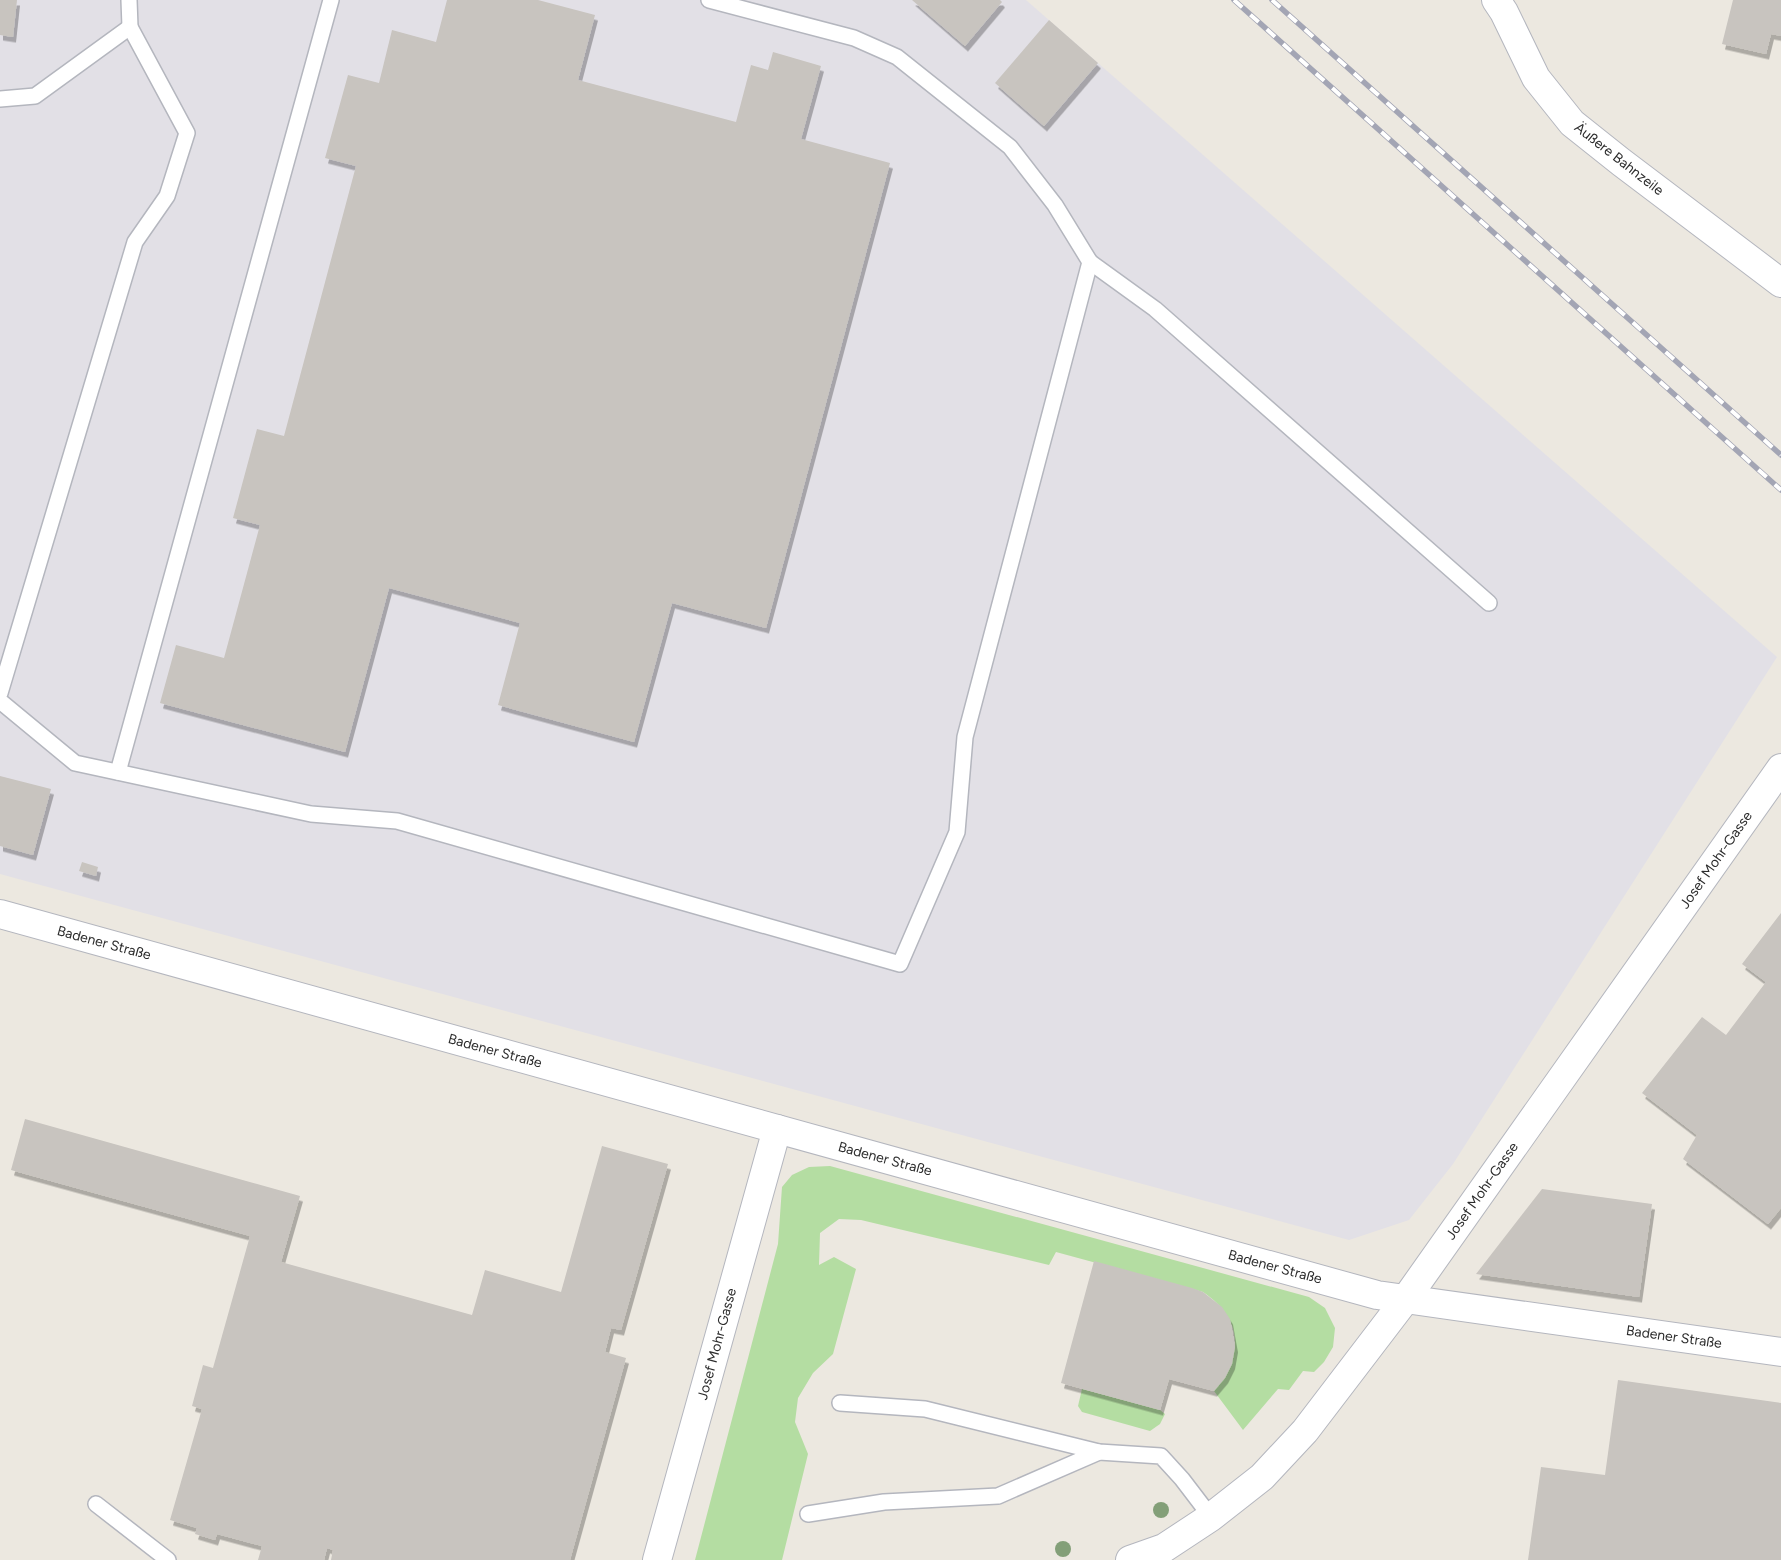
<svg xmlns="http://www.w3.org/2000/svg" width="1781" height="1560" viewBox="0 0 1781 1560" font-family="Figtree,sans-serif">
  <defs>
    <filter id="shadow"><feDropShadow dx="3" dy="5.5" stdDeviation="0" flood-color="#0004"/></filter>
  </defs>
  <rect width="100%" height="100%" fill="#ece8e0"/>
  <!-- industrial -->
  <path fill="#e2e0e6" d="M0,0H1026L1777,657L1453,1164L1409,1220L1349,1240L0,874Z"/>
  <!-- green -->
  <g fill="#b4dda2">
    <path d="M830,1166L1309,1297L1325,1308L1335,1328L1333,1347L1324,1362L1314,1372L1303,1371L1289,1390L1278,1389L1243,1430L1214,1391C1243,1354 1244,1320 1203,1292L1056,1252L1049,1265L861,1220L839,1219L820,1233L819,1265L834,1257L856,1269L833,1354L813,1373L798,1398L795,1422L808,1454L782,1560H695L778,1244L782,1187L792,1175L809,1167Z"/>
    <path d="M1082,1389L1160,1410L1165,1414L1160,1424L1150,1431L1082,1412L1078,1406Z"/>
  </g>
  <!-- building -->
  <g fill="#c8c4bf" filter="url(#shadow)">
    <path d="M0,0H17L13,37L0,35Z"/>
    <path d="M447,0H538L595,15L578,80L736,122L751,65L768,70L773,52L821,66L801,139L890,163L766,628L672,603L634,742L498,705L520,623L389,588L345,752L160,703L176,645L224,658L260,525L233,518L257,429L284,436L356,166L325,158L348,75L379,83L392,30L436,42Z"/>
    <path d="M912,0H1000L1002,2L965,46Z"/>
    <path d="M1733,0H1781V36L1771,34L1766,54L1722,44Z"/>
    <path d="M1049,20L1098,63L1044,126L995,83Z"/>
    <path d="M0,776L51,789L33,855L0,846Z"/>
    <path d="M82,862L98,867L96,876L79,871Z"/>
    <path d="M1781,913V1208L1768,1224L1683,1159L1697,1135L1642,1093L1702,1017L1726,1035L1766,982L1742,964Z"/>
    <path d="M25,1119L300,1196L281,1262L472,1315L485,1270L561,1292L602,1146L668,1164L621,1330L611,1328L605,1352L626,1358L570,1560H331L333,1550L327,1548L324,1560H258L262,1546L217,1534L215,1540L195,1534L197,1528L170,1520L202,1409L192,1406L203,1365L213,1368L250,1236L11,1170Z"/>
    <path d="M1542,1189L1652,1204L1639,1297L1476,1274Z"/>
    <path d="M1094,1261L1192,1288L1203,1292L1222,1307L1230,1319L1235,1347L1232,1364L1225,1378L1214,1391L1169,1379L1160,1410L1061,1383Z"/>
    <path d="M1618,1380L1781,1403V1560H1528L1541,1467L1605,1475Z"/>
  </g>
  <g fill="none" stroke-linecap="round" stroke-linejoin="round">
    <defs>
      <g id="lane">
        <path d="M0,99L35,96L130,27"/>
        <path d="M1090,262L1155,309L1489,603"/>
        <path d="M0,693L135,242L167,196L187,133L130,27L129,0"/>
        <path d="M0,701L75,763L311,814L397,821L900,964L957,832L965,737L1090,262L1055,205L1010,147L897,57L854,38L709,0"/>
        <path d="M118,772L331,0"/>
        <path d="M840,1403L925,1409L1099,1452L1161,1456L1182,1479L1211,1517"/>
        <path d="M96,1504L168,1560"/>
        <path d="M808,1514L884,1502L998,1496L1099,1452"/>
      </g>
      <g id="street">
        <path d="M1496,0L1504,12L1536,78L1572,123L1621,162L1781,283"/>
        <path d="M0,914L1377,1295L1781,1352"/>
        <path d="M657,1560L777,1129"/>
      </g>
      <path id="secondary" d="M1130,1560L1164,1548L1211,1517L1262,1477L1305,1431L1405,1300L1781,768"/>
    </defs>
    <!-- lane casing -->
    <use href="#lane" stroke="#b4b6be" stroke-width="18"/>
    <!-- street casing -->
    <use href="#street" stroke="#b4b6be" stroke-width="30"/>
    <!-- secondary casing -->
    <use href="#secondary" stroke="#b4b6be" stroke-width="30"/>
    <!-- lane -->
    <use href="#lane" stroke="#fff" stroke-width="15"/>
    <!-- street -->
    <use href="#street" stroke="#fff" stroke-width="28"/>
    <!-- secondary -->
    <use href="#secondary" stroke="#fff" stroke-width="28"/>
    <defs>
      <g id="rail">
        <path d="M1234,0L1781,490"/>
        <path d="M1272,0L1781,455"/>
      </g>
    </defs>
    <!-- rail casing -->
    <use href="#rail" stroke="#a3a5b4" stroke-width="5.5"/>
    <!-- rail -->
    <use href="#rail" stroke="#fff" stroke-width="4" stroke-dasharray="11" stroke-linecap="butt"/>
  </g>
  <!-- trees -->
  <g fill="#839f78">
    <circle cx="1161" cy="1510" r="8"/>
    <circle cx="1063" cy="1549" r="8"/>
  </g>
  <g text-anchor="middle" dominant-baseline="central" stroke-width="5" stroke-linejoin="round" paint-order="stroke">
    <!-- street labels -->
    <g font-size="14" fill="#2c2c2c" stroke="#fff">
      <text transform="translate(1619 159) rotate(38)">Äußere Bahnzeile</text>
      <text transform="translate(1716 860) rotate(-55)">Josef Mohr-Gasse</text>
      <text transform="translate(104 943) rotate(15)">Badener Straße</text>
      <text transform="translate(495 1051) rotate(15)">Badener Straße</text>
      <text transform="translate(885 1159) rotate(15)">Badener Straße</text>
      <text transform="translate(1482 1191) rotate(-55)">Josef Mohr-Gasse</text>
      <text transform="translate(1275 1267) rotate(15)">Badener Straße</text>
      <text transform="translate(1674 1337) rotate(8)">Badener Straße</text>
      <text transform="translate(717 1344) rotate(-75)">Josef Mohr-Gasse</text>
    </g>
  </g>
</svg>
